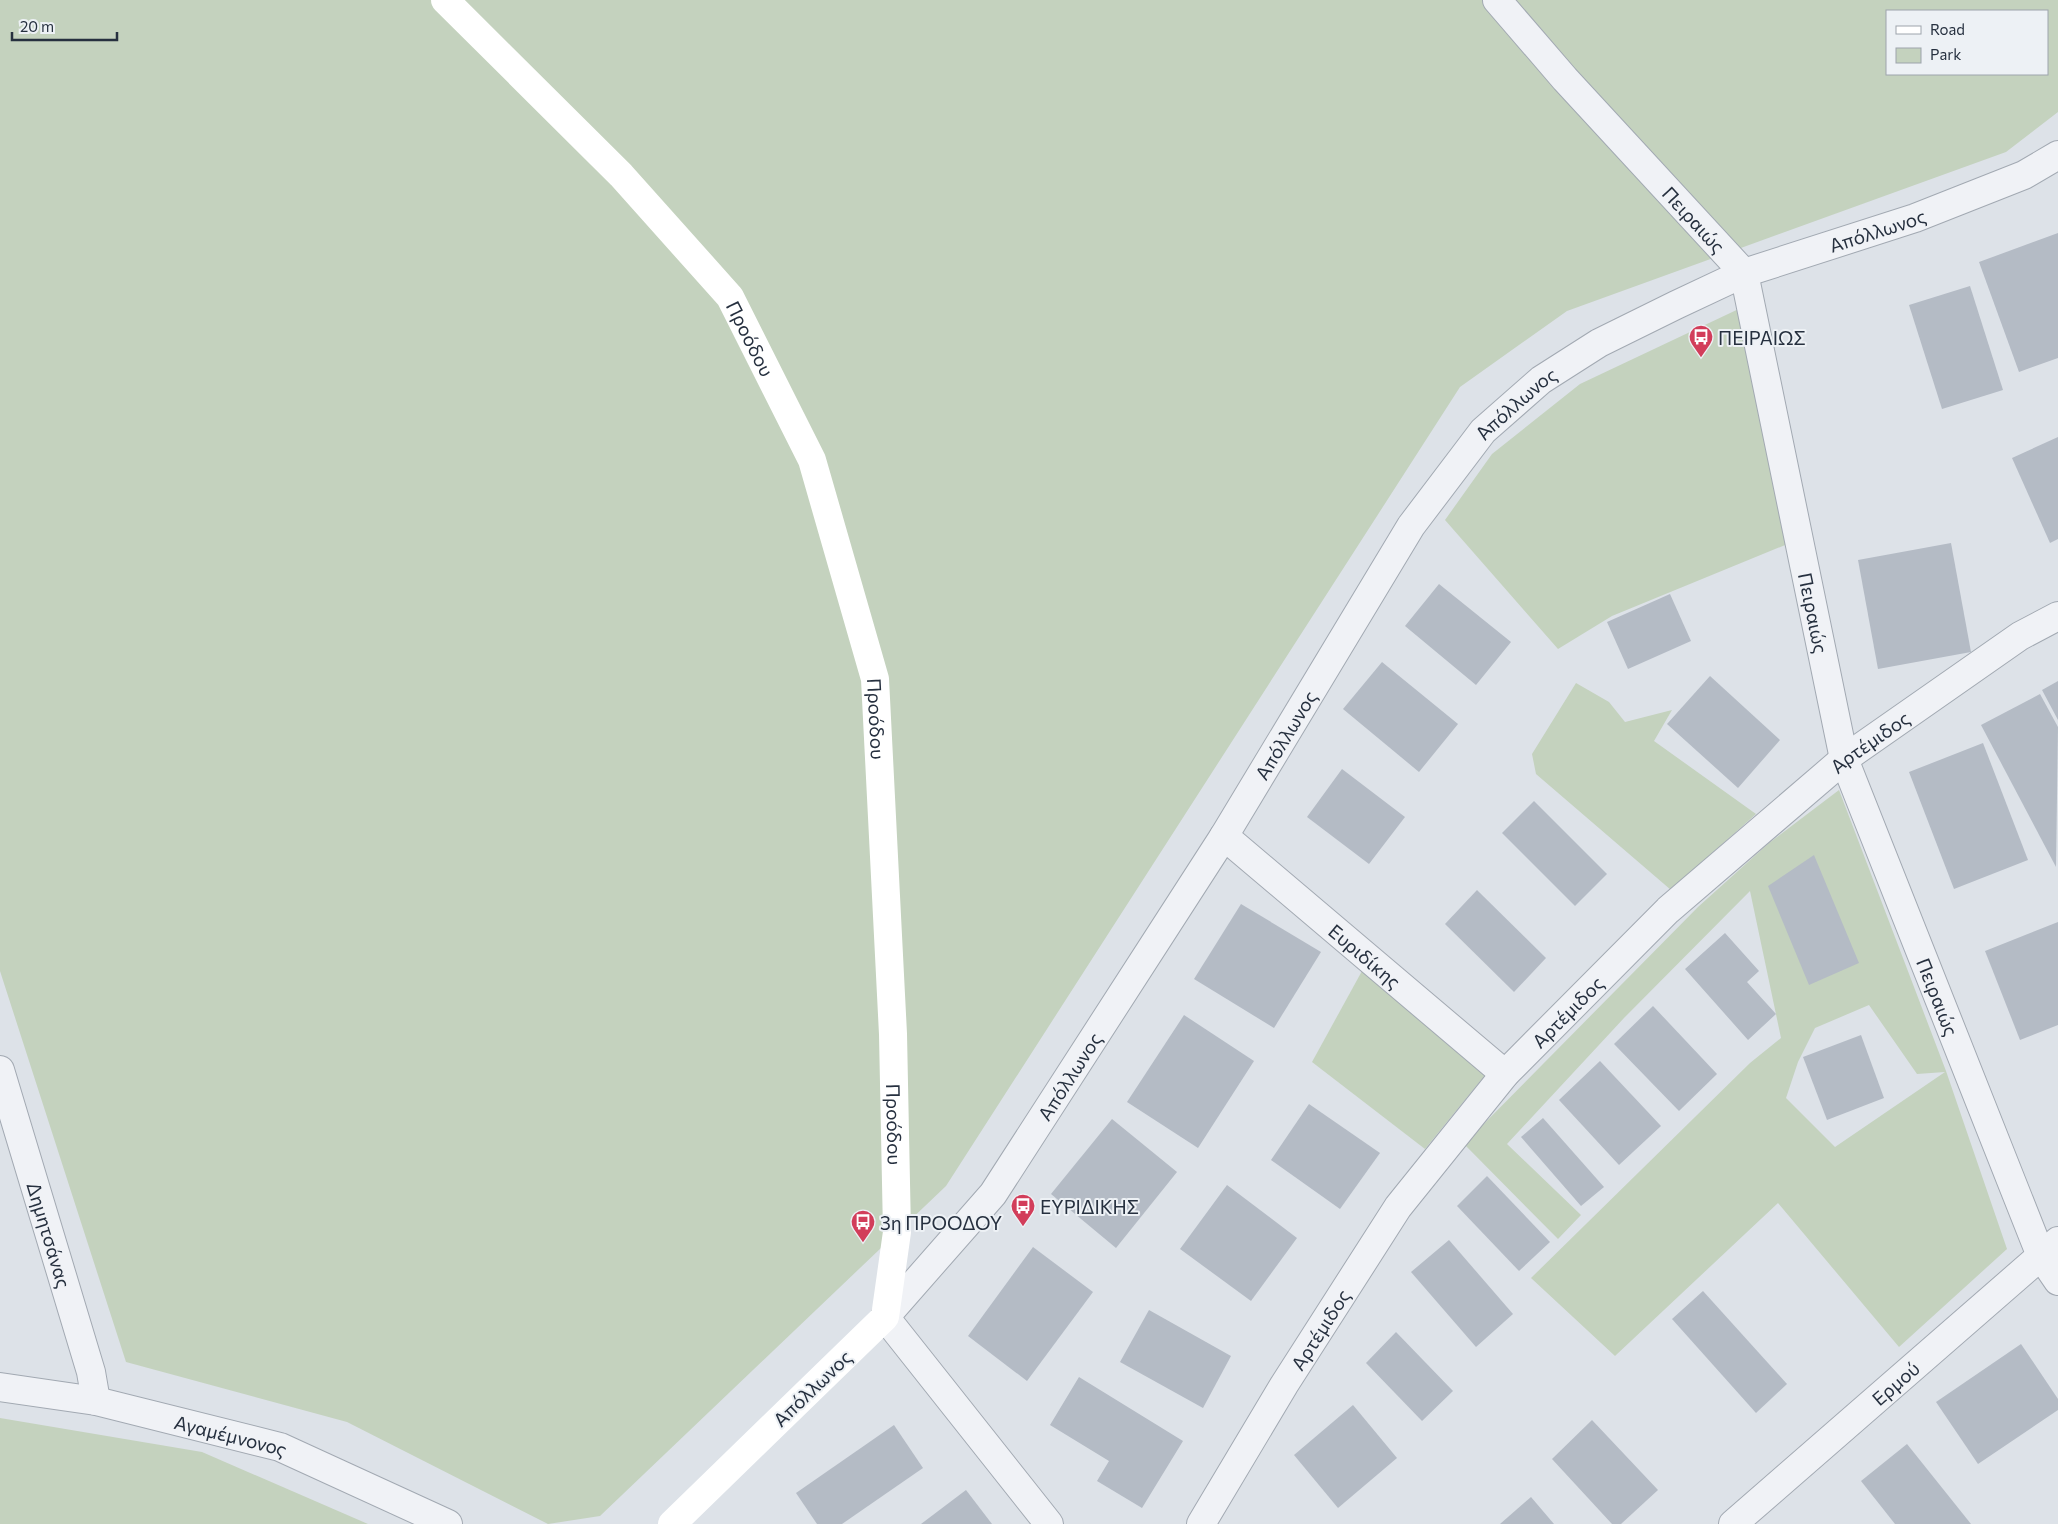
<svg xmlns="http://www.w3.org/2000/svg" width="2058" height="1524" viewBox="0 0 2058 1524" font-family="Commissioner,sans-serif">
  <rect width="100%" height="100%" fill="#dde2e8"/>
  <!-- green -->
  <g fill="#c4d2be" fill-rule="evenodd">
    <path d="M0,0H2058V112L2006,152L1567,311L1460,387L946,1186L600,1516L548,1524L347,1422L126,1362L0,971ZM1887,11H2047V74H1887Z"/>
    <path d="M1745,306L1790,543L1612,616L1558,649L1445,520L1492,454L1580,384Z"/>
    <path d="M1576,683L1609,702L1625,722L1672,710L1654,741L1756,814L1671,890L1536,774L1532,754Z"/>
    <path d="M1839,790L1946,1071L2007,1249L1899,1347L1778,1203L1615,1356L1531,1278L1750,1063L1781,1038L1750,891L1624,1018L1507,1144L1581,1215L1558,1239L1464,1144L1698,907L1769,843ZM1869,1005L1917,1074L1945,1072L1835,1147L1786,1098L1798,1062L1815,1028Z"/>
    <path d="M1362,971L1486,1074L1425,1149L1312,1062Z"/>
    <path d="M0,1418L202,1452L368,1524H0Z"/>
  </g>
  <!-- building -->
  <g fill="#b4bbc5">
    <path d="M2058,233V358L2019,372L1979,262Z"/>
    <path d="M1970,286L2003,390L1942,409L1909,305Z"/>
    <path d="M2058,437V539L2050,543L2012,458Z"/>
    <path d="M1951,543L1971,652L1878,669L1858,560Z"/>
    <path d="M1439,584L1511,642L1476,685L1405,626Z"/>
    <path d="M1670,594L1691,641L1628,669L1607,622Z"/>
    <path d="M1382,662L1458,724L1419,772L1343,709Z"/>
    <path d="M1710,676L1780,740L1738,788L1667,724Z"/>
    <path d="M2058,681V720L2042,690Z"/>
    <path d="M2040,694L2058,727L2056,867L1981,725Z"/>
    <path d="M1983,743L2028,860L1954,889L1909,772Z"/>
    <path d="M1342,769L1405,817L1369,864L1307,817Z"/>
    <path d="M1534,801L1607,874L1575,906L1502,833Z"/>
    <path d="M1814,855L1859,963L1809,985L1768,886Z"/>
    <path d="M1477,890L1546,958L1514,992L1445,924Z"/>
    <path d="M1241,904L1321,952L1274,1028L1194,979Z"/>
    <path d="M2058,922V1025L2020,1040L1985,951Z"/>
    <path d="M1725,933L1759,971L1747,982L1776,1014L1748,1040L1685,969Z"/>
    <path d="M1653,1006L1717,1074L1679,1111L1614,1044Z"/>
    <path d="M1184,1015L1254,1061L1198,1148L1127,1102Z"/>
    <path d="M1861,1035L1884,1098L1827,1120L1803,1057Z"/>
    <path d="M1600,1061L1661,1126L1619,1165L1559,1100Z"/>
    <path d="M1309,1104L1380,1153L1340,1209L1271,1160Z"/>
    <path d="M1543,1118L1604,1187L1581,1206L1521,1137Z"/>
    <path d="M1112,1119L1177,1172L1116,1248L1051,1194Z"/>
    <path d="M1487,1176L1550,1242L1519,1271L1457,1206Z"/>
    <path d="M1227,1185L1297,1238L1251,1301L1180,1249Z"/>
    <path d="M1449,1240L1513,1314L1476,1347L1411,1272Z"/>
    <path d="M1033,1247L1093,1292L1027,1381L968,1336Z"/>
    <path d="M1703,1291L1787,1384L1756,1413L1672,1319Z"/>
    <path d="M1149,1310L1231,1356L1203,1408L1120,1362Z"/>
    <path d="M1396,1332L1453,1391L1422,1421L1366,1363Z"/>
    <path d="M2021,1344L2058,1399V1410L1978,1464L1936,1402Z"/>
    <path d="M1079,1377L1183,1441L1142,1508L1097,1481L1109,1461L1050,1425Z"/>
    <path d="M1353,1405L1397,1458L1338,1508L1294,1455Z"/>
    <path d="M1592,1420L1658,1490L1621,1524H1612L1552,1459Z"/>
    <path d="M894,1425L923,1468L842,1524H817L796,1493Z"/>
    <path d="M1907,1444L1971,1524H1895L1861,1481Z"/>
    <path d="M966,1490L992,1524H921Z"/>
    <path d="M1531,1497L1554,1524H1500Z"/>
  </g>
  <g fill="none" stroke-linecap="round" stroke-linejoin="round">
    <defs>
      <g id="street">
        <path id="s1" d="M1497,0L1565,79L1744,273L1844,759L2041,1256L2058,1281"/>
        <path id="s2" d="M1224,836L1505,1074"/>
        <path id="s3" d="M0,1070L91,1372L96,1401"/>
        <path id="s4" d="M0,1387L96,1401L280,1447L448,1524"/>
        <path id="s5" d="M1049,1524L885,1317L993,1194L1224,836L1411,526L1483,431L1541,380L1599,343L1676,305L1744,273L1915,218L2024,175L2058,155"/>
        <path id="s6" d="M1201,1524L1284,1385L1398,1207L1505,1074L1668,910L1844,759L2020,636L2058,616"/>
        <path id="s7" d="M1733,1524L2058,1241"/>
      </g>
    </defs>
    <!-- street casing -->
    <use href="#street" stroke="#a2a9b2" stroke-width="30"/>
    <!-- street -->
    <use href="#street" stroke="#f0f2f6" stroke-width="28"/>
    <!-- secondary -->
    <path stroke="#fff" stroke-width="28" id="s8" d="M445,0L621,175L730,297L812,460L875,679L893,1034L897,1232L885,1317L672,1524"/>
  </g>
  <!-- icons -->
  <defs>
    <symbol id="bus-pin" viewBox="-11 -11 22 30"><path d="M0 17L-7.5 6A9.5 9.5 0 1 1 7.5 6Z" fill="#d23d5a" stroke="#edf1f5"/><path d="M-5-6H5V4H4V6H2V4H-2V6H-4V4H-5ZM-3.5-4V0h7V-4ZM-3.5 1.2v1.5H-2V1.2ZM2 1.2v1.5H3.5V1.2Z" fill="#fff"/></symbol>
  </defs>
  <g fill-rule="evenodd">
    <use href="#bus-pin" x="1687" y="323" width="28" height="38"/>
    <use href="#bus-pin" x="1009" y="1192" width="28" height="38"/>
    <use href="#bus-pin" x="849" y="1208" width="28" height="38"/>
  </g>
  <g text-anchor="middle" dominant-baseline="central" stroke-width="4" stroke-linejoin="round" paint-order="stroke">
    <!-- street labels -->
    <g font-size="19" fill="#26303f" stroke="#edf1f5">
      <text stroke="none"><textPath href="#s1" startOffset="295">Πειραιώς</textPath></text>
      <text stroke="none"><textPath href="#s5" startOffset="1782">Απόλλωνος</textPath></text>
      <text stroke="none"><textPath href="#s8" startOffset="458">Προόδου</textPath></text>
      <text stroke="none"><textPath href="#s5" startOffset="1378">Απόλλωνος</textPath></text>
      <text stroke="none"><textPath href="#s1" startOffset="715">Πειραιώς</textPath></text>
      <text stroke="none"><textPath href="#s8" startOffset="862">Προόδου</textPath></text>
      <text stroke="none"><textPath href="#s5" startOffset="972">Απόλλωνος</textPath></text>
      <text stroke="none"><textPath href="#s6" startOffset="1038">Αρτέμιδος</textPath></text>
      <text stroke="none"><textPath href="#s2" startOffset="185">Ευριδίκης</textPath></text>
      <text stroke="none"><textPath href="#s1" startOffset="1120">Πειραιώς</textPath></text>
      <text stroke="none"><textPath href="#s6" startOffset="632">Αρτέμιδος</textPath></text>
      <text stroke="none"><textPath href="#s5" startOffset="568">Απόλλωνος</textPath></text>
      <text stroke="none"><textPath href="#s8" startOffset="1268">Προόδου</textPath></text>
      <text stroke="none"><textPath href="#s3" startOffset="172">Δημητσάνας</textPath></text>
      <text stroke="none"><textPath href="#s6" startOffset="228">Αρτέμιδος</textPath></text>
      <text stroke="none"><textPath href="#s7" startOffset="215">Ερμού</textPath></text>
      <text transform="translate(812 1388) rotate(-44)">Απόλλωνος</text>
      <text stroke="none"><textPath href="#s4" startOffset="236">Αγαμέμνονος</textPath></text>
    </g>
    <!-- poi labels -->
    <g font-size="19" fill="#26303f" stroke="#edf1f5" text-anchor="start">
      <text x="1718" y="337">ΠΕΙΡΑΙΩΣ</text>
      <text x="1040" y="1206">ΕΥΡΙΔΙΚΗΣ</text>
      <text x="880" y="1222">3η ΠΡΟΟΔΟΥ</text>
    </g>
  </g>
  <!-- legend -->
  <rect x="1886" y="10" width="162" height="65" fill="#edf1f5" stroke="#9da4ac"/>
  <rect x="1896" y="26" width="25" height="8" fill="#ffffff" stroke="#9da4ac"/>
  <text x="1930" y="35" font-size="15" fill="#26303f">Road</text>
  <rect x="1896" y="48" width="25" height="15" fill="#c4d2be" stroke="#9da4ac"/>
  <text x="1930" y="60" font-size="15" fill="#26303f">Park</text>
  <!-- scale -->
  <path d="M12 32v8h105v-8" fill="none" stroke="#26303f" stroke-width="2.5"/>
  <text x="20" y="32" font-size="15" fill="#26303f" stroke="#edf1f5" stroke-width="4" paint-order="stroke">20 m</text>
</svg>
